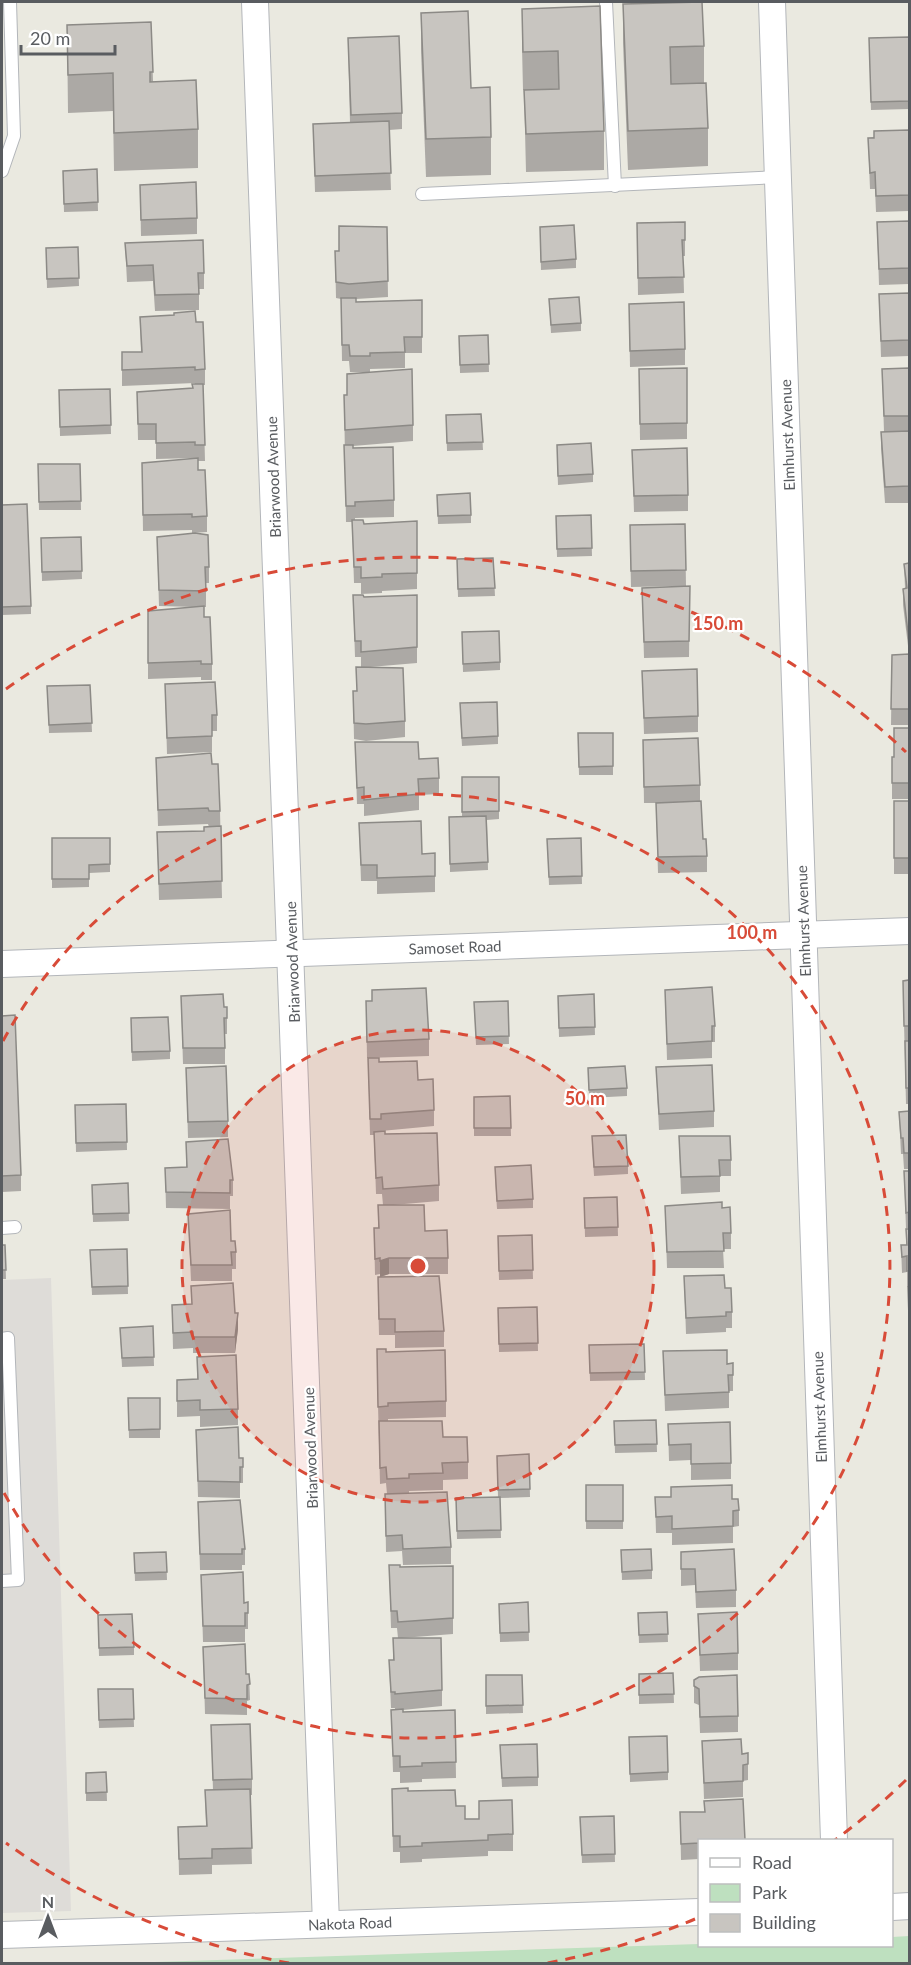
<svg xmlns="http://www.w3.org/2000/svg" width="911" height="1965" viewBox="0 0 911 1965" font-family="Lato,sans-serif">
  <rect width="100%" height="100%" fill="#eae9e0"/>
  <!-- industrial -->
  <path fill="#dedcd8" d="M51,1278L71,1911L2,1913V1280Z"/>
  <!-- green -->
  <path fill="#bee0bf" d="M909,1936V1964L124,1963L699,1944L892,1946V1937Z"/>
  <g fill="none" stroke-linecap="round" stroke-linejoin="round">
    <defs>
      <g id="service">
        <path d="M606,2L615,186"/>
        <path d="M2,171L14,136L10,2"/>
        <path d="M422,194L778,177"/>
        <path d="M2,1228L15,1227"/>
        <path d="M2,1339L8,1338L18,1580L2,1581"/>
      </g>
      <g id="minor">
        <path d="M255,2L326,1924"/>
        <path d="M772,2L834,1840"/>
        <path d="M2,964L910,931"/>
        <path d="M892,1907L910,1906"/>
        <path d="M2,1935L700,1912"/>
      </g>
    </defs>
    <!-- service casing -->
    <use href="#service" stroke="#b3b6ba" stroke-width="14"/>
    <!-- minor casing -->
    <use href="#minor" stroke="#b3b6ba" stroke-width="28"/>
    <!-- service -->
    <use href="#service" stroke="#fff" stroke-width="12"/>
    <!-- minor -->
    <use href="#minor" stroke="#fff" stroke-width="26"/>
  </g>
  <!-- wall -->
  <g fill="#aca9a5">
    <path d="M623,4L704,46V83L708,128V166L628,170L623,43Z"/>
    <path d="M600,6L604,131V170L526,172L524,90H523L522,47V9Z"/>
    <path d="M421,13L471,88L491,137V175L426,177L421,51Z"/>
    <path d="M151,22L153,81L198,129V168L114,171L113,111L68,113L67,25Z"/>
    <path d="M909,37V109L871,110L869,38Z"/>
    <path d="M348,38L402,113V129L389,130L391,190L315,192L313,124L350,123Z"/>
    <path d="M909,130V211L876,212L875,189H870L868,138Z"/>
    <path d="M97,169L98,211L64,212L63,171Z"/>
    <path d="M140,185L197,218V234L141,236Z"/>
    <path d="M909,221V284L879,285L877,222Z"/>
    <path d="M685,222V256H683L684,293L638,295L637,223Z"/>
    <path d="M387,227L388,297L356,299V302L422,300V353H405V368L370,369V372H350L349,361H342L341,299L336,298L335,251H339Z"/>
    <path d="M540,236L576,259V268L541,270Z"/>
    <path d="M125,243L204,273V289H199V310L155,311L153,281L127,282Z"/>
    <path d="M78,247L79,286L47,288L46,248Z"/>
    <path d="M909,293V356L881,357L879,294Z"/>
    <path d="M549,299L581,323V331L551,333Z"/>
    <path d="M629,304L685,349V365L630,367Z"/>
    <path d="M140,317L196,322L205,369V385H203L205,461H198V470L207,516V532L192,533V530L143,531L142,463L195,459V458L156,459V440H138L137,392L192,388L195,383L122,386V352H141Z"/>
    <path d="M488,335L489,372L460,373L459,336Z"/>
    <path d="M687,368V439L640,440L639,369Z"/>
    <path d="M909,368V503H885L881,448V432H884L882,369Z"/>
    <path d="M347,374L413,425V441L353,446V448L394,500V517L355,518V520L364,524L417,521V589L382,591V593L361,594V583H354L352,522H346L344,395H347Z"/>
    <path d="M110,389L111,434L60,436L59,390Z"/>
    <path d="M481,414L483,450L447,451L446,415Z"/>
    <path d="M632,450L688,495V511L634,512Z"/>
    <path d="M557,454L593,474V482L558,485Z"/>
    <path d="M38,464H80L81,510H39Z"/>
    <path d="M437,495L471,515V523L438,524Z"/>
    <path d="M2,505L31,606V614L2,615Z"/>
    <path d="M591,515L592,556L557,557L556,516Z"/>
    <path d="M685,524L686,586L631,587L630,541Z"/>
    <path d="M81,537L82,579L42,581L41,538Z"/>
    <path d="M157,537L209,567V583H206V607H204V617L212,664V680H201V677L148,679V611L195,607L159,606Z"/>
    <path d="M493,558L495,596L458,597L457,559Z"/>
    <path d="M909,563V725H891L892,655L909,654L903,605V589L905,588L904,564Z"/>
    <path d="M690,586L689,657L644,658L642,588Z"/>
    <path d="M353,595L364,597L417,595V663L370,667L405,721V737L366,741L354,739L353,691H357L356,667H361V657H355Z"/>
    <path d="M462,632L500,662V670L463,672Z"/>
    <path d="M642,671L698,716V732L644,734Z"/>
    <path d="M165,684L217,715V731H212V752L167,754Z"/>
    <path d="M90,685L92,732L49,733L47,686Z"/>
    <path d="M460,712L498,736V744L462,746Z"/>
    <path d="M909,728V799H892V757H894Z"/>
    <path d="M578,733H613V775H579Z"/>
    <path d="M643,740L700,785V801L703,839L707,856V872L658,873L656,803H644Z"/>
    <path d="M355,742L419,759L439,778V794L419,795V810L364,816V804H357Z"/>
    <path d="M156,758L212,764L220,811L222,898L159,900L157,832L204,831L209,827L208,824L158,826Z"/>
    <path d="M462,777H499V819L487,820L488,870L450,872L449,817H462Z"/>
    <rect x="894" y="801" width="15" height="73"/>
    <path d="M359,823L422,854L435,853V892L377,894V881H361Z"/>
    <path d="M52,838H110V872L89,873V887L52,888Z"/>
    <path d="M581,838L582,884L549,885L547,839Z"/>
    <path d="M909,980V1104H906L903,981Z"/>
    <path d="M665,990L715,1026V1042H712V1058L667,1060Z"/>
    <path d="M594,994L595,1035L559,1037L558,996Z"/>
    <path d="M181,996L224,1007H227V1034H225V1064H183Z"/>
    <path d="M366,1001L429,1039V1056L367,1058Z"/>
    <path d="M508,1001L509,1044L476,1045L474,1002Z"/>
    <path d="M2,1016L21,1175V1191L2,1192Z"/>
    <path d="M131,1027L170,1051V1059L132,1061Z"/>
    <path d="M368,1058L379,1062L418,1080L434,1110V1126L381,1131L439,1185V1201L393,1205L425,1231L448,1258V1274H389L380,1277V1274L375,1275L374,1228H378V1205H383L382,1194H376L374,1135H370Z"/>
    <path d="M656,1067L714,1111V1127L659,1130Z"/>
    <path d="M186,1068L228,1121V1137L188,1138Z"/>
    <path d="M588,1068L627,1088V1096L589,1098Z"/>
    <path d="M510,1096L511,1136H474V1097Z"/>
    <path d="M126,1104L127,1150L76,1152L75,1105Z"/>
    <path d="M909,1111V1169H904L903,1154H901L899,1112Z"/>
    <path d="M679,1136L731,1160V1176H720V1192L681,1194Z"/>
    <path d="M186,1142L233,1180V1196H230V1209L166,1208L165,1168L186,1167Z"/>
    <path d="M592,1145L628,1166V1174L594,1176Z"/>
    <path d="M904,1171H909V1228L906,1229Z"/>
    <path d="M495,1175L533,1199V1208L497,1209Z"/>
    <path d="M128,1183L129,1221L93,1222L92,1185Z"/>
    <path d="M617,1197L618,1236L585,1237L584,1198Z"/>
    <path d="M665,1206L722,1208L731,1233V1249H723L724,1268H667Z"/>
    <path d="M188,1214L231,1241L236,1252V1269H232V1281H191Z"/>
    <path d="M906,1229H909V1287H907V1272L902,1273L901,1245H906Z"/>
    <path d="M532,1235L533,1279L499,1280L498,1236Z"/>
    <path d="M2,1245H5L6,1279H2Z"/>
    <path d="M127,1249L128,1294L92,1295L90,1250Z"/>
    <path d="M684,1276L725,1288L732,1312V1328H726V1332L686,1334Z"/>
    <path d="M378,1293L444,1331V1347L395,1348V1335H379Z"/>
    <path d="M172,1305L235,1313L238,1329L235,1353H193V1348L173,1349Z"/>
    <path d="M537,1307L538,1351L499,1352L498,1308Z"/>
    <path d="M153,1326L154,1366L122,1367L120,1328Z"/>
    <path d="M644,1344L645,1380L590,1381L589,1345Z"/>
    <path d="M663,1351L727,1364L733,1363V1391H729V1408L665,1411Z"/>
    <path d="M386,1352L446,1401V1417L388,1419V1421L443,1437L468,1462V1479L443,1480V1490L409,1491V1493L451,1547V1564L403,1565L402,1551L386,1552L385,1494H387L386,1483L380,1484L377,1365Z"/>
    <path d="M197,1357L238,1409V1425L200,1427V1416L177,1417V1380H197Z"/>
    <path d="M128,1398H160V1438H129Z"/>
    <path d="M656,1420L657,1452L615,1453L614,1421Z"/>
    <path d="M668,1424L731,1463V1479L691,1480V1460L669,1461Z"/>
    <path d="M196,1430L239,1458L243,1467V1483H240V1498L198,1497Z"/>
    <path d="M529,1454L530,1497L500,1498L501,1538L457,1539L456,1498L498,1497L497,1456Z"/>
    <rect x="586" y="1485" width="37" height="44"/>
    <path d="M655,1497L732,1499L739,1510V1526L733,1527V1543L672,1545V1533H656Z"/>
    <path d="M198,1502L245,1549V1565H242V1570H200Z"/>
    <path d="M621,1550L652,1570V1579L622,1580Z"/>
    <path d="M166,1552L167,1580L135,1581L134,1553Z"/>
    <path d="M681,1552L736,1590V1607L696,1608L695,1585L681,1586Z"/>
    <path d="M389,1565L400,1567L453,1566V1634L402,1638L442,1690V1706L403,1710V1712L455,1710L456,1778L422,1779V1782L400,1783V1772H393L391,1710L395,1709V1708H391L389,1660H393V1638H398L397,1628H391Z"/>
    <path d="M201,1575L244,1603L248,1602V1629H245V1642H203Z"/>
    <path d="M528,1602L529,1641L500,1642L499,1604Z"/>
    <path d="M667,1612L668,1642L639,1643L638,1613Z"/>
    <path d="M698,1614L738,1653V1670L700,1671Z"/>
    <path d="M98,1615L134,1647V1655L99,1656Z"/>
    <path d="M203,1647L246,1674H249L250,1700L247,1701V1715L205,1714Z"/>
    <path d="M673,1673L674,1703L639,1704V1674Z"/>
    <path d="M486,1675H522L523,1713L486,1714Z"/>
    <path d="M694,1680L738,1716V1732L700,1733L699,1705L694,1703Z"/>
    <path d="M98,1689H133L134,1727L99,1728Z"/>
    <path d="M211,1725L252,1779V1795H250L252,1864L212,1865V1874L179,1875L178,1827L206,1826L205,1790H213Z"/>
    <path d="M629,1737L668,1772V1780L630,1782Z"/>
    <path d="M702,1741L742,1754L748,1764V1780L743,1781V1797L704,1799Z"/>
    <path d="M500,1745L538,1777V1786L502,1787Z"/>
    <path d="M106,1772L107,1801H86V1773Z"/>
    <path d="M408,1791L456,1806L465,1819H479L513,1834V1851H488V1856L422,1859V1862L400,1863V1852H393L392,1805Z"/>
    <path d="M743,1799L699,1840V1859L681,1860L680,1812H704Z"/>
    <path d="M614,1816L615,1862L582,1863L580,1817Z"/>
  </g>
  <!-- shaded-wall -->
  <g fill="#8c8a86">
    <path d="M389,1258V1274L380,1277V1261Z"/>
    <path d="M238,1313V1329L235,1353V1337Z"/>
  </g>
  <!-- building -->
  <g fill="#c8c5c0" stroke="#8c8a86" stroke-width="1.5">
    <path d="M702,2L704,46L670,47L671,84L706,83L708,128L628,131L623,4Z"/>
    <path d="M600,6L604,131L526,134L524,90L559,89L558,51L523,52L522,9Z"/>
    <path d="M468,11L471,88L490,87L491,137L426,139L421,13Z"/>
    <path d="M151,22L153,72H150V82L196,80L198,129L114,133L113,73L68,75L67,25Z"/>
    <path d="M399,36L402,113L351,115L348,38Z"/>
    <path d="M909,37V101L871,102L869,38Z"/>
    <path d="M389,121L391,173L315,176L313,124Z"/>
    <path d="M909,130V195L876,196L875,172L870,173L868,138H874V131Z"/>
    <path d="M97,169L98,202L64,204L63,171Z"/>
    <path d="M196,182L197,218L141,220L140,185Z"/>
    <path d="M909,221V268L879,269L877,222Z"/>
    <path d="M685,222V240H682L684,277L638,278L637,223Z"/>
    <path d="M574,225L576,259L541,262L540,227Z"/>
    <path d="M339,226L387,227L388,281L349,284L336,282L335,251H339Z"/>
    <path d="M203,240L204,273H198L199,294L155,295L153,265L127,266L125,243Z"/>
    <path d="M78,247L79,278L47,279L46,248Z"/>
    <path d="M909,293V340L881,341L879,294Z"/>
    <path d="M579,297L581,323L551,325L549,299Z"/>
    <path d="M341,298H356V302L422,300V337H404L405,352L370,353V356H350L349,345H342Z"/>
    <path d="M684,302L685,349L630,351L629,304Z"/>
    <path d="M195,311L196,322H203L205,369L195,370V367L122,370V352H142L140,317L174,315V313Z"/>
    <path d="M488,335L489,364L460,365L459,336Z"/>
    <path d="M687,368V423L640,424L639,369Z"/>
    <path d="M909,368V416H884L882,369Z"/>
    <path d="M412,369L413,425L345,430L344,395H347V374Z"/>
    <path d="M192,384H203L205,445H195V442L156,443V424H138L137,392L193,388Z"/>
    <path d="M110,389L111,425L60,427L59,390Z"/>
    <path d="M481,414L483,442L447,443L446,415Z"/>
    <path d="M909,431V486L885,487L881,432Z"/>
    <path d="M591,443L593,474L558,476L557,445Z"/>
    <path d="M344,445H353V448L393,447L394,500L355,502V506H346Z"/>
    <path d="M687,448L688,495L634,496L632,450Z"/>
    <path d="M198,458V470H205L207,516L192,517V514L143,515L142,463Z"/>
    <path d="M38,464H80L81,501L39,502Z"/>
    <path d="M470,493L471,515L438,516L437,495Z"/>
    <path d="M27,504L31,606L2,607V505Z"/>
    <path d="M591,515L592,548L557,549L556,516Z"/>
    <path d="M352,520H363L364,524L417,521V573L382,574V577L361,578V567H354Z"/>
    <path d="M685,524L686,570L631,571L630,525Z"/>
    <path d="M195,533L208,535L209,567H205L206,591L159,590L157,537Z"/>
    <path d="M81,537L82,571L42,572L41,538Z"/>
    <path d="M493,558L495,588L458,589L457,559Z"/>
    <path d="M909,563V642L903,589L907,588L904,564Z"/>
    <path d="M690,586L689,641L644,642L642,588Z"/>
    <path d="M353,595H363L364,597L417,595V647L361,652V641H355Z"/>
    <path d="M204,606V617H210L212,664H201V661L148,663V611Z"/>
    <path d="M499,631L500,662L463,664L462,632Z"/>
    <path d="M909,654V709H891L892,655Z"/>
    <path d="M356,667L403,668L405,721L366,724L354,723L353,691H357Z"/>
    <path d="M697,669L698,716L644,718L642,671Z"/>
    <path d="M215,682L217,715H212V736L167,738L165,684Z"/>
    <path d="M90,685L92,723L49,725L47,686Z"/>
    <path d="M497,702L498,736L462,738L460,703Z"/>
    <path d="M894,728H909V783H892V757H894Z"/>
    <path d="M578,733H613V766L579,767Z"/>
    <path d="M698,738L700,785L644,787L643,740Z"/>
    <path d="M355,742H418L419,759L438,758L439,778L418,779L419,794L364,800V787L357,788Z"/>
    <path d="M211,753L212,764H218L220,811H209L208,808L158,810L156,758Z"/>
    <path d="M462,777H499V811L462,812Z"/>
    <path d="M701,801L703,839H706L707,856L658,857L656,803Z"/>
    <rect x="894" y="801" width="15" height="57"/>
    <path d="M486,816L488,862L450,864L449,817Z"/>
    <path d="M421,821L422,854L435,853V876L377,878V865H361L359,823Z"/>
    <path d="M221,826L222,881L159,884L157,832L204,831V827Z"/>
    <path d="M52,838H110V864L89,865V879H52Z"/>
    <path d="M581,838L582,876L549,877L547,839Z"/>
    <path d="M909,980V1026H904L903,981Z"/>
    <path d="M712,987L715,1026H712V1041L667,1044L665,990Z"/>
    <path d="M426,988L429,1039L367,1042L366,1001H372V990Z"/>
    <path d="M223,994L224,1007H227V1018H224L225,1048H183L181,996Z"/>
    <path d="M594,994L595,1027L559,1028L558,996Z"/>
    <path d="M508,1001L509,1036L476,1037L474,1002Z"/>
    <path d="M15,1015L21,1175L2,1176V1016Z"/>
    <path d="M168,1017L170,1051L132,1052L131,1018Z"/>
    <path d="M905,1041H909V1088H906Z"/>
    <path d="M368,1058H379V1062L417,1061L418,1080L433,1079L434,1110L381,1114V1119H370Z"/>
    <path d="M712,1065L714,1111L659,1114L656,1067Z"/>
    <path d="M226,1066L228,1121L188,1122L186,1068Z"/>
    <path d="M625,1066L627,1088L589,1090L588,1068Z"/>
    <path d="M510,1096L511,1128H474V1097Z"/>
    <path d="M126,1104L127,1142L76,1143L75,1105Z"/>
    <path d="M909,1111V1153H904L903,1138H901L899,1112Z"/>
    <path d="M385,1131V1134L437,1133L439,1185L383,1189L382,1177L376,1178L374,1132Z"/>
    <path d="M626,1135L628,1166L594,1167L592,1136Z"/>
    <path d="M679,1136H730L731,1160H719L720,1176L681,1177Z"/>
    <path d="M228,1139L233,1180H230V1193L166,1192L165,1168L187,1167L186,1142Z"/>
    <path d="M531,1165L533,1199L497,1201L495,1167Z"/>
    <path d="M904,1171H909V1212L906,1213Z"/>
    <path d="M128,1183L129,1213L93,1214L92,1185Z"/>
    <path d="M617,1197L618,1227L585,1228L584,1198Z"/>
    <path d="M722,1202V1208L730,1207L731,1233H723L724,1251L667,1252L665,1206Z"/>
    <path d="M378,1205H424L425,1231L447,1230L448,1258H389L380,1261V1258L375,1259L374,1228H379Z"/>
    <path d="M230,1210L231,1241H235L236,1252H231L232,1265H191L188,1214Z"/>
    <path d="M906,1229H909V1271H907V1256L902,1257L901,1245H907Z"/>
    <path d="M532,1235L533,1270L499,1271L498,1236Z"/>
    <path d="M2,1245H5L6,1270H2Z"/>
    <path d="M127,1249L128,1286L92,1287L90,1250Z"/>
    <path d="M724,1275L725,1288H731L732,1312H726V1316L686,1318L684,1276Z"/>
    <path d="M439,1276L444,1331L395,1332V1319H379L378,1277Z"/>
    <path d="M233,1283L235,1313H238L235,1337H193V1332L173,1333L172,1305L192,1304L191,1286Z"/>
    <path d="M908,1287H909V1318Z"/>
    <path d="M537,1307L538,1343L499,1344L498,1308Z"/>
    <path d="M153,1326L154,1357L122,1358L120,1328Z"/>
    <path d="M644,1344L645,1372L590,1373L589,1345Z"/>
    <path d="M377,1349H386V1352L445,1350L446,1401L388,1403V1406L378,1407Z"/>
    <path d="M727,1350V1364L733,1363V1375H728L729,1392L665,1395L663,1351Z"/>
    <path d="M236,1355L238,1409L200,1410V1400L177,1401V1380L198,1379L197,1357Z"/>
    <path d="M128,1398H160V1429L129,1430Z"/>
    <path d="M656,1420L657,1444L615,1445L614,1421Z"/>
    <path d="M379,1421H442L443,1437H467L468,1462L442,1463L443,1473L409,1474V1478L387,1479L386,1467L380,1468Z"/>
    <path d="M730,1422L731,1463L691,1464V1444L669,1445L668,1424Z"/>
    <path d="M238,1427L239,1458H243V1467H240V1482L198,1481L196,1430Z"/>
    <path d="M529,1454L530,1489L498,1490L497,1456Z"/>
    <rect x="586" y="1485" width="37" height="36"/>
    <path d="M732,1485V1499H738L739,1510L733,1511V1526L672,1529V1516L656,1517L655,1497H671V1487Z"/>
    <path d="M447,1492L451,1547L403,1549L402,1535L386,1536L385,1494Z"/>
    <path d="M500,1497L501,1530L457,1531L456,1498Z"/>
    <path d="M240,1500L245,1549H242V1554H200L198,1502Z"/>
    <path d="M651,1549L652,1570L622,1572L621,1550Z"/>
    <path d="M734,1549L736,1590L696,1592L695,1569H681V1552Z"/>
    <path d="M166,1552L167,1572L135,1573L134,1553Z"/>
    <path d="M389,1565H400V1567L453,1566V1618L398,1622L397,1611H391Z"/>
    <path d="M243,1572L244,1603L248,1602V1613H245V1626H203L201,1575Z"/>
    <path d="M528,1602L529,1632L500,1633L499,1604Z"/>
    <path d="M667,1612L668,1634L639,1635L638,1613Z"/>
    <path d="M737,1612L738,1653L700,1655L698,1614Z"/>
    <path d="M132,1614L134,1647L99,1648L98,1615Z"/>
    <path d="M393,1638H441L442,1690L395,1694V1692H391L389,1660H394Z"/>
    <path d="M245,1644L246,1674H249L250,1684L247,1685V1699L205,1698L203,1647Z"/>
    <path d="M673,1673L674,1694L639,1695V1674Z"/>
    <path d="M486,1675H522L523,1705L486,1706Z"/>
    <path d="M737,1675L738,1716L700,1717L699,1689L694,1686V1680L699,1677Z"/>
    <path d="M98,1689H133L134,1719L99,1720Z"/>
    <path d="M403,1709V1712L455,1710L456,1762L422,1763V1766L400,1767V1756H393L391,1710Z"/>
    <path d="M250,1724L252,1779L213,1780L211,1725Z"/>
    <path d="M667,1736L668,1772L630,1774L629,1737Z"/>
    <path d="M741,1739L742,1754L748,1753V1764L743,1765V1781L704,1783L702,1741Z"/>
    <path d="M537,1744L538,1777L502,1778L500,1745Z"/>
    <path d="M106,1772L107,1792L86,1793V1773Z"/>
    <path d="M408,1788V1791L455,1790L456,1806H465V1819H479V1801L512,1800L513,1834L488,1835V1840L422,1843V1846L400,1847V1836H393L392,1789Z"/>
    <path d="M250,1789L252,1848L212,1849V1858L179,1859L178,1827L207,1826L205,1790Z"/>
    <path d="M743,1799L745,1840H699V1843L681,1844L680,1812H705L704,1801Z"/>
    <path d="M614,1816L615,1854L582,1855L580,1817Z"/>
  </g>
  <!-- distance rings -->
  <circle cx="418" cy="1266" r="236" fill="#d84b38" fill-opacity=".12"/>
  <g fill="none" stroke="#d84b38" stroke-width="3" stroke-dasharray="10 8">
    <circle cx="418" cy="1266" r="236"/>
    <path d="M3 1041A472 472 0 1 1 3 1491"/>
    <path d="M906 1780A709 709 0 0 1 835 1840M695 1919A709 709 0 0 1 547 1963M289 1963A709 709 0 0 1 6 1843M6 689A709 709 0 0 1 906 752"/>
  </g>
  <g text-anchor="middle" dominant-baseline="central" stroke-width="4.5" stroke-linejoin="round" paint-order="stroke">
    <!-- street labels -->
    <g font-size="15" fill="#595c60" stroke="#fff">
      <text transform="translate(787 435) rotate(-92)">Elmhurst Avenue</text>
      <text transform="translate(273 477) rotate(-92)">Briarwood Avenue</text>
      <text transform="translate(803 921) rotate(-92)">Elmhurst Avenue</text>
      <text transform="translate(455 947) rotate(-2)">Samoset Road</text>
      <text transform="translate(292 962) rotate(-92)">Briarwood Avenue</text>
      <text transform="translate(819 1407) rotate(-92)">Elmhurst Avenue</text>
      <text transform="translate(310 1448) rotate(-92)">Briarwood Avenue</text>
      <text transform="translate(350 1923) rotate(-2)">Nakota Road</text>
    </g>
  </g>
  <circle cx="418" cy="1266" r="9" fill="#d84b38" stroke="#fff" stroke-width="3"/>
  <g font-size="18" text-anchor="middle" font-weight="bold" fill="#d84b38" stroke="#fff" stroke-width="4.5" stroke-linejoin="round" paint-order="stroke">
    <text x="718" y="630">150 m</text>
    <text x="752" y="939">100 m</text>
    <text x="585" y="1105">50 m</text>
  </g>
  <!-- border -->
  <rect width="911" height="1965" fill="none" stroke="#595c60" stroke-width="6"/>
  <!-- legend -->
  <rect x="698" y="1839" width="195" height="108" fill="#ffffff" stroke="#bdbebf" stroke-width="1.5"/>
  <rect x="710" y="1858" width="30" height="9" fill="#ffffff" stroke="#bdbebf" stroke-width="1.5"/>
  <text x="752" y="1869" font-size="18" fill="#595c60">Road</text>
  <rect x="710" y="1884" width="30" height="18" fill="#bee0bf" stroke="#bdbebf" stroke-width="1.5"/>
  <text x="752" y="1899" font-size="18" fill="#595c60">Park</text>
  <rect x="710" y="1914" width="30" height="18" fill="#c8c5c0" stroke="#bdbebf" stroke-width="1.5"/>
  <text x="752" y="1929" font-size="18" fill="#595c60">Building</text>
  <!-- north arrow -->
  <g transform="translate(48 1917)" stroke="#ffffff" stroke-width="4.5" paint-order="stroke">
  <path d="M0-4.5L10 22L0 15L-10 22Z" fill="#595c60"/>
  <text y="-9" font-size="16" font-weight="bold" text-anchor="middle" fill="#595c60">N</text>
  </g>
  <!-- scale -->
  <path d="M21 45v9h94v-9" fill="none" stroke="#595c60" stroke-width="3"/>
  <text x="30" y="45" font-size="18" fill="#595c60" stroke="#ffffff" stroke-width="4.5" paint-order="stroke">20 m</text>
</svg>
